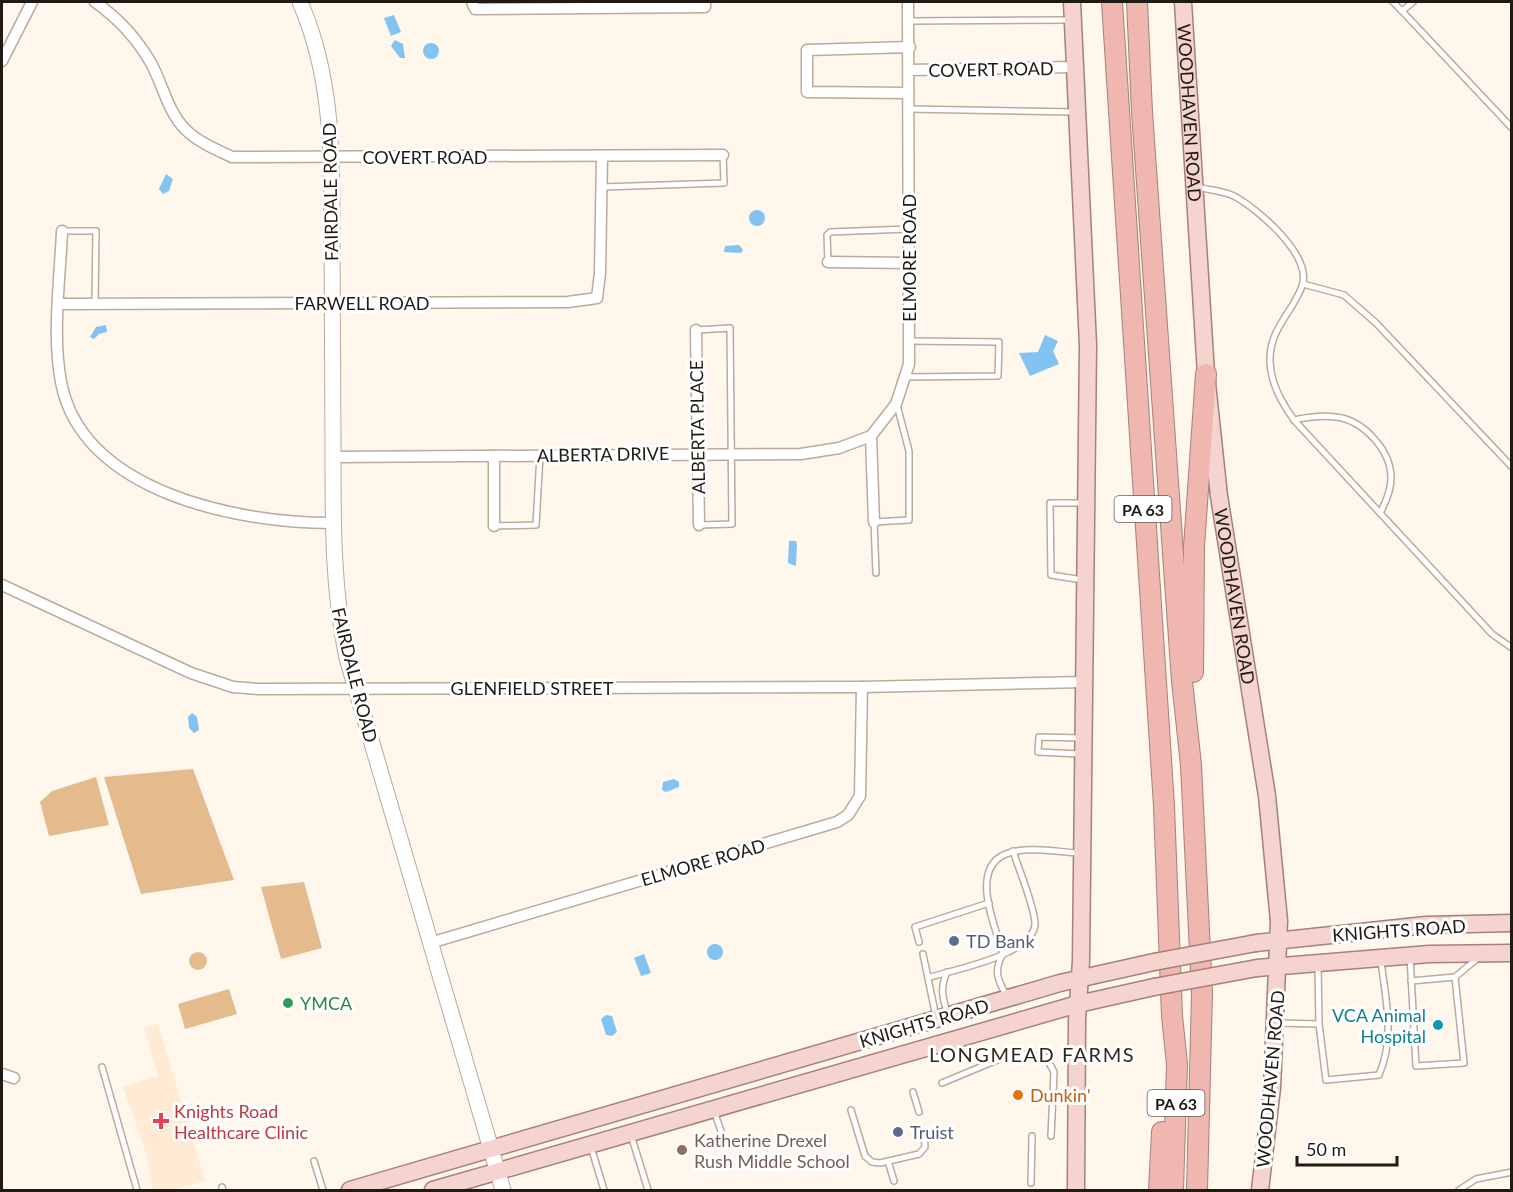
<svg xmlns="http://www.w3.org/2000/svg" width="1513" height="1192" viewBox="0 0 1513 1192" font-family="Lato,sans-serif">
  <rect width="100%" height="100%" fill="#fff6ec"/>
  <!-- built -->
  <path fill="#ffead3" d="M158,1024L205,1181L172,1190H153L147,1156L123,1087L158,1076L144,1028Z"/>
  <!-- green -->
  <g fill="#e4bb8c">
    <path d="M193,769L234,880L141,894L104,777Z"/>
    <path d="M96,777L109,825L49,836L40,802L52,791Z"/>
    <path d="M304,882L322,948L281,959L261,887Z"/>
    <circle cx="198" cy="961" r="9"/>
    <path d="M229,989L237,1014L185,1029L178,1004Z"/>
  </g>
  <!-- water -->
  <g fill="#83c3f2">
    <path d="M394,15L401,32L391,36L384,18Z"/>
    <path d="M395,40L403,44L405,58H400L391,46Z"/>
    <circle cx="431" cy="51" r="8"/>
    <path d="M166,174L173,179L169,191L163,194L159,189Z"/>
    <circle cx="757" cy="218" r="8"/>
    <path d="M739,245L743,250L741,253L724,252L725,246Z"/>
    <path d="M106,325L107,332L99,334L94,339L90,337L96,327Z"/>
    <path d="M1045,335L1058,341L1053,351L1059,364L1030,376L1019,353L1038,352Z"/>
    <path d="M789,541H796L797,544L796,566L788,563Z"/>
    <path d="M192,713L197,717L199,730L194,733L189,728L188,717Z"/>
    <path d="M674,779L679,782V787L666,792L662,790L663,782Z"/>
    <circle cx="715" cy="952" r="8"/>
    <path d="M644,954L651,973L641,976L634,958Z"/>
    <path d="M606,1015L612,1016L617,1032L612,1036L606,1035L601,1019Z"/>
  </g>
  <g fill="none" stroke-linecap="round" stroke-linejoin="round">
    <defs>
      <g id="lane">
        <path d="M1393,2L1402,11L1413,2"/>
        <path d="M1402,11L1512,128"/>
        <path d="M909,21L1069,20"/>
        <path d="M908,109L1075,112"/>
        <path d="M602,187L724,183L723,155"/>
        <path d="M1198,187C1209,190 1224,191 1234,196C1258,209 1313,256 1302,286C1296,304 1282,318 1275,335C1262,366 1276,395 1294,420L1492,634L1512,648"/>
        <path d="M63,231H96L95,304"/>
        <path d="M828,262L827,235L830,232L908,229"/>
        <path d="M1303,284L1344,295L1376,323L1512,467"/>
        <path d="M697,330L730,328L732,524L699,525"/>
        <path d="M906,377L998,376L999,342L909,341"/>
        <path d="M1294,420C1308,417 1321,415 1336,417C1363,420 1391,450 1391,478C1391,491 1386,502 1380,513"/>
        <path d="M494,526L536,525L540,455"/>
        <path d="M876,573L874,522L909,520V451L897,405"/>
        <path d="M1083,580L1051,575L1050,503H1084"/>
        <path d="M1080,754L1038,752L1039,737L1081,738"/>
        <path d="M919,942L915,927L989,903"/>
        <path d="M923,954L936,1017"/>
        <path d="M1410,956L1416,1066L1464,1063L1455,977"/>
        <path d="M1318,966L1319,1024"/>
        <path d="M947,972C940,988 942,998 948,1014"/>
        <path d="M930,977C954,970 1036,954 1035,923C1034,905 1019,870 1013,851"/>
        <path d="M1411,981L1455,977L1478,958"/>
        <path d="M1007,996C998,982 993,970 1003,954C995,925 966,863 1012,852C1032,847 1058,852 1078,853"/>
        <path d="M1277,1023L1319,1024L1326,1080L1379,1075C1395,1038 1386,1000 1381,962"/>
        <path d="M102,1067L137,1190"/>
        <path d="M942,1083L1014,1053L1046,1057L1054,1072L1051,1136"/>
        <path d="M913,1092L919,1112"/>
        <path d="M851,1110L865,1156L872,1162L880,1163L919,1154L925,1147L924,1133"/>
        <path d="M714,1111L721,1131"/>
        <path d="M631,1135L648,1190"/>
        <path d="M591,1147L604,1190"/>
        <path d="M314,1161L323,1190"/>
        <path d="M888,1161L894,1181"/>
        <path d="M1031,1183L1032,1136"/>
        <path d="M222,1187L223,1190"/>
        <path d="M1459,1190L1476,1179L1512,1172"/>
      </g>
      <g id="street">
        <path d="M95,2C118,18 137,39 151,63C163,85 167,110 185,129C198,142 215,149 232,157L723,155"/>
        <path d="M472,2L475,9L705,7V2"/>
        <path d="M2,61L32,2"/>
        <path d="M909,70L1074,67"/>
        <path d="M908,93L807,92V50L910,47"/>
        <path d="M62,231C60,280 52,334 61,382C82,493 239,523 332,523"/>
        <path d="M828,262L910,263"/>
        <path d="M59,304L568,302L597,298L600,273L602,156"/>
        <path d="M696,330L699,525"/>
        <path d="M871,436L896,404L909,364L908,2"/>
        <path d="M871,436L874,522"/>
        <path d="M494,456V526"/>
        <path d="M333,457L801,454L839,448L871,436"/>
        <path d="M2,585L191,673L233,687L258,689L862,687L1084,682"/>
        <path d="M430,943L837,822L848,815L860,796L862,687"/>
        <path d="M2,1074L14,1078"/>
      </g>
      <path id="secondary" d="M300,2C333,77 332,156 332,237C332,307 333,376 333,446C333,518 332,587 347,658L503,1190"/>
      <g id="primary">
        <path d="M1072,2L1088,345L1081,961L1077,1020L1076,1190"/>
        <path id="s1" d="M1183,2L1206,374L1219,496L1267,796L1279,921L1272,1088L1260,1190"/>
        <path d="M1256,943L1426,925L1512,923"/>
        <path d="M1257,968L1429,954L1512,953"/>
        <path d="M350,1190L1060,983L1154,962"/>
        <path d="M433,1190L1078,1004L1154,987"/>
      </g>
      <g id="highway">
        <path d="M1112,2L1164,806L1172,1016L1177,1064L1173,1190"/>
        <path d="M1137,2L1142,112L1182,681L1191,765L1202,993L1197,1190"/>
        <path d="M1193,672L1194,547L1206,374"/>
        <path d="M1159,1190L1162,1132"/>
      </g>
    </defs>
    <!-- lane casing -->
    <use href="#lane" stroke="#baab9b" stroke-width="8"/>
    <!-- street casing -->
    <use href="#street" stroke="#baab9b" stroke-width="13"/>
    <!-- secondary casing -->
    <use href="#secondary" stroke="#baab9b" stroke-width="17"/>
    <!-- primary casing -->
    <use href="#primary" stroke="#a68079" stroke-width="19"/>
    <!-- highway casing -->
    <use href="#highway" stroke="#a68079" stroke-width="22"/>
    <!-- lane -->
    <use href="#lane" stroke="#fff" stroke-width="5"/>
    <!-- street -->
    <use href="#street" stroke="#fff" stroke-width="10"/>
    <!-- secondary -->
    <use href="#secondary" stroke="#fff" stroke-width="15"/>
    <!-- primary -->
    <use href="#primary" stroke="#f5d4d0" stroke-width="16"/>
    <!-- highway -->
    <use href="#highway" stroke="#efb7b0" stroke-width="20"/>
    <defs>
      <g id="primary-bridge">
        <path d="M1154,962L1256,943"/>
        <path d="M1154,987L1257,968"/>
      </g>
    </defs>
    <!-- primary-bridge casing -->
    <use href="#primary-bridge" stroke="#a68079" stroke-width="19" stroke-linecap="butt"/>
    <!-- primary-bridge -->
    <use href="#primary-bridge" stroke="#f5d4d0" stroke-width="16"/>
  </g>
  <!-- markers -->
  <g fill="#5c6f8a" stroke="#fff" stroke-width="2">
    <circle cx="954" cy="941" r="6"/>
    <circle cx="898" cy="1132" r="6"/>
  </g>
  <circle fill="#2e9e5b" stroke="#fff" stroke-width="2" cx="288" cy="1003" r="6"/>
  <circle fill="#0f9aa8" stroke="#fff" stroke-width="2" cx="1438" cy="1025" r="6"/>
  <circle fill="#e8710a" stroke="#fff" stroke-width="2" cx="1018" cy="1095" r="6"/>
  <path fill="#e0444e" stroke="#fff" stroke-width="2" d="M158 1112h6v6h6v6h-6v6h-6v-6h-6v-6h6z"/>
  <circle fill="#8d6e63" stroke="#fff" stroke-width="2" cx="682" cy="1150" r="6"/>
  <g text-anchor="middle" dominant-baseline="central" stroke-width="6" stroke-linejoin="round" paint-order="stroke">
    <!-- shield labels -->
    <g fill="#fff" stroke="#625f5a" stroke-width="1.5">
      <rect x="1114.5" y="496" width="57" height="26" rx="4.5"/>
      <rect x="1147.5" y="1090" width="57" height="26" rx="4.5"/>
    </g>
    <g font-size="16" font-weight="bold" fill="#1f1a14">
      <text x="1143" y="509">PA 63</text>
      <text x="1176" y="1103">PA 63</text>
    </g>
    <!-- street labels -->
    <g font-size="18" fill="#1f1a14" stroke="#fff">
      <text transform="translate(991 69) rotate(-1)">COVERT ROAD</text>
      <text stroke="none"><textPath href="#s1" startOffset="111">WOODHAVEN ROAD</textPath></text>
      <text x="425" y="157">COVERT ROAD</text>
      <text transform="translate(330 192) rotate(-91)">FAIRDALE ROAD</text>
      <text transform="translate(909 258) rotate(-90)">ELMORE ROAD</text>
      <text x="362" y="303">FARWELL ROAD</text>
      <text transform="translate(697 427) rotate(-91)">ALBERTA PLACE</text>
      <text transform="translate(603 454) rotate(-1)">ALBERTA DRIVE</text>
      <text stroke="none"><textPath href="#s1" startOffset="597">WOODHAVEN ROAD</textPath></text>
      <text transform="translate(355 675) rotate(76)">FAIRDALE ROAD</text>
      <text x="532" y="688">GLENFIELD STREET</text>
      <text transform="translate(703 862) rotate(-16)">ELMORE ROAD</text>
      <text transform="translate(1399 930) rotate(-4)">KNIGHTS ROAD</text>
      <text transform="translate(924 1023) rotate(-16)">KNIGHTS ROAD</text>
      <text transform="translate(1270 1079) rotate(-85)">WOODHAVEN ROAD</text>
    </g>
    <!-- service labels -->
    <g font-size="18" fill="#4e5e75" stroke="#fff" text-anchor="start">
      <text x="966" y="941">TD Bank</text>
      <text x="910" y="1132">Truist</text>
    </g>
    <!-- leisure labels -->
    <g font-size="18" fill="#27864d" stroke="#fff" text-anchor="start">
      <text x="300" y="1003">YMCA</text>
    </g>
    <!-- culture labels -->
    <g font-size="18" fill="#0d838f" stroke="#fff" text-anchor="end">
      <text x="1426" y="1015">VCA Animal<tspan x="1426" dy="21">Hospital</tspan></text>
    </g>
    <!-- food labels -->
    <g font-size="18" fill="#c56008" stroke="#fff" text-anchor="start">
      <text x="1030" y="1095">Dunkin'</text>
    </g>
    <!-- health labels -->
    <g font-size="18" fill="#be3a42" stroke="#fff" text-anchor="start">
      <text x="174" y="1111">Knights Road<tspan x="174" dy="21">Healthcare Clinic</tspan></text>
    </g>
    <!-- education labels -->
    <g font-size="18" fill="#785e54" stroke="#fff" text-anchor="start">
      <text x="694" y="1140">Katherine Drexel<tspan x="694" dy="21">Rush Middle School</tspan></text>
    </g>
    <!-- neighbourhood labels -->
    <g font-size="20" letter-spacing="1.5" fill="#33281b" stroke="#fff">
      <text x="1032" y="1054">LONGMEAD FARMS</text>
    </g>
  </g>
  <!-- border -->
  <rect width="1513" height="1192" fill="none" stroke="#1f1a14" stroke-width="6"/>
  <!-- scale -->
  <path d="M1297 1156v9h100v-9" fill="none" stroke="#1f1a14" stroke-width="3"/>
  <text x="1306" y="1156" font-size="18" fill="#1f1a14" stroke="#ffffff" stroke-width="4.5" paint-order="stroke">50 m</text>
</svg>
